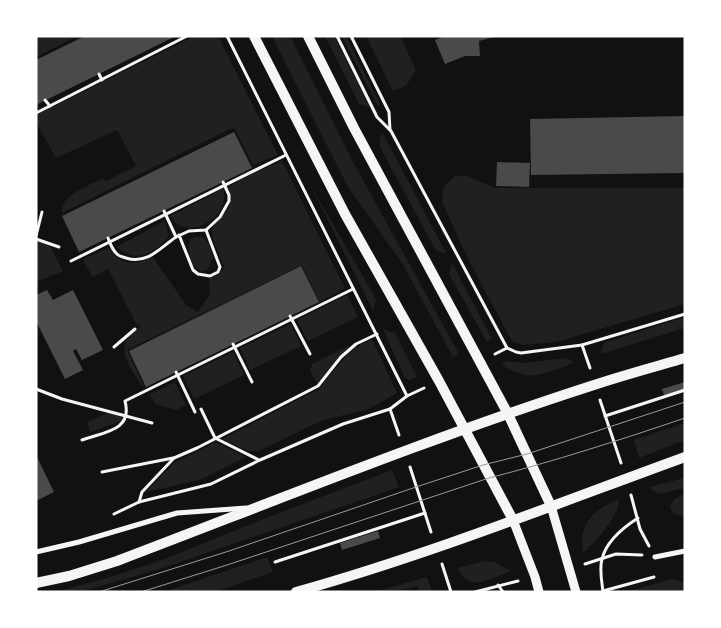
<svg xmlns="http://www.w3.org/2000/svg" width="721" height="628" viewBox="0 0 721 628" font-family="'Nunito Sans',sans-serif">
  <rect width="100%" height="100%" fill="#111"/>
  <!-- green -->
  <g fill="#202020">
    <path d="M36,36H77L36,57Z"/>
    <path d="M195,36H218L278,155L253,165L234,127L62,213C59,195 90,185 104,178L106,181L136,166L117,130L56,158L36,122V115Z"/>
    <path d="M272,36H290L352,160L459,354L453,357L402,263L348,187Z"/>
    <path d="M325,36H334L370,108L359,104Z"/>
    <path d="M342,36H346L380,104L378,107Z"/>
    <path d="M366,36H400L416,70L406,86L393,91Z"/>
    <path d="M382,132L446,253L436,251L380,147V140Z"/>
    <path d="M282,161L345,288L320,302L302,265L127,350L144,386L141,385C133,372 116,351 129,337C132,333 137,330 141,326L137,325L108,269L93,277L84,263V259L110,247C120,267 136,265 153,257L186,305L198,312L210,294L209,279L221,272L224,267L213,239L212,230C218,212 238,213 228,187L254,173Z"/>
    <path d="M455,176H468L495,188H685V304L556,342L523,345L512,341L468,259L442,202L443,188Z"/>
    <path d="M310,184L376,299L373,311Z"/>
    <path d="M223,189C232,218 186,243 170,216Z"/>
    <path d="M164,221L167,229L168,237C154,254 135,264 117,247Z"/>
    <path d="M196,237H203L209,244L213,258L207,270L201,271C190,266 187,251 190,239Z"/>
    <path d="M36,241L50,246L63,271L36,282Z"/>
    <path d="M452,263L492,339L487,342L449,274Z"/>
    <path d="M347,295L358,317L308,341L297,320Z"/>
    <path d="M685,317V328L601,354L602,347L606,342Z"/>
    <path d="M291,324L301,346L250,370L240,348Z"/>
    <path d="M383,329L395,333L417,377L410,380L405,378Z"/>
    <path d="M370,340L373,341L397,393L369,409L323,420L259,451H249L222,439L319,389L346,356L355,348Z"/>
    <path d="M350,345L317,383L310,371L312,364Z"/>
    <path d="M233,352L244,375L194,399L183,376Z"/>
    <path d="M565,358L572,361L573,363C545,374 529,383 502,365L506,361L525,363Z"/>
    <path d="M175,382L186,405L176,410L156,404L149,395Z"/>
    <path d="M109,412L123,418L122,421L90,432L87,422Z"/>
    <path d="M685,423V440L639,458L634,440Z"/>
    <path d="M216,442L246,457L200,480L146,492L175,462Z"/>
    <path d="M392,470L399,487L163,568L80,592H56L107,578L162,560L266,518Z"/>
    <path d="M685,478V488L658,494L649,487Z"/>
    <path d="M685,494V515C677,517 672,514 670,506L675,499Z"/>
    <path d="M619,499C619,516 602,532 592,545L588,546L589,548L583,552C578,522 594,510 619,499Z"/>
    <path d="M267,557L273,572L215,592H164Z"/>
    <path d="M484,561L494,562L511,571C491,578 469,594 458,568Z"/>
    <path d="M427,577L432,592H420L418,586L391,592H374Z"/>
    <path d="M672,579L685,583V592H625Z"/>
  </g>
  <!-- building -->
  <g fill="#4a4a4a">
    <path d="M85,36H176L36,105V60Z"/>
    <path d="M445,36H494V37L479,41L480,56H465L445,64L435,40Z"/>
    <path d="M685,116V173L531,175L530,119Z"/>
    <path d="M234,132L252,168L79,252L62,216Z"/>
    <path d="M497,162L530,163L529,187L496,186Z"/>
    <path d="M301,266L319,302L146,387L129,351Z"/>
    <path d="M47,290L53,300L73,290L103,350L82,360L76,349L73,351L83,370L65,379L36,321V295Z"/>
    <path d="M685,382V389L664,395L662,389Z"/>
    <path d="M36,455L54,492L36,501Z"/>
    <path d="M378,531L380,538L342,550L340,543Z"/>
  </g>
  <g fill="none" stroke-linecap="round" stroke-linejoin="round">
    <!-- path -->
    <g stroke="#f5f5f5" stroke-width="3">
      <path d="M227,36L407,396"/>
      <path d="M337,36L377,117L391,131L507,348L516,352L521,353L582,345L685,314"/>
      <path d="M351,36L389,112L390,130"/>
      <path d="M99,74L102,80"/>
      <path d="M45,100L50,106"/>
      <path d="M36,113L187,36"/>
      <path d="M164,211L176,237L189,231L206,230L220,217L229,201V195L223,182"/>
      <path d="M179,235L193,270L198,274L210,276L218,272L220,267L206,230"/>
      <path d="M36,236L42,212"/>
      <path d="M108,238C110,243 112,249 116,253C118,256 122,257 126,258C147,265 160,248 176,237"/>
      <path d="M36,239L59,247"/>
      <path d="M71,261L286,155"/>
      <path d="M290,316L310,354"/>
      <path d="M233,344L252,382"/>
      <path d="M582,345L590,368"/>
      <path d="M114,347L135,329"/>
      <path d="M495,354L507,348"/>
      <path d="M176,372L195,412"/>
      <path d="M36,389L62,399L152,423"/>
      <path d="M600,400L621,463"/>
      <path d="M201,409L215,438L259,460"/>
      <path d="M390,409L399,435"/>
      <path d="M605,416L685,390"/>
      <path d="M82,440C104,432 133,431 125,401L353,289"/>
      <path d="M410,467L431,532"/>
      <path d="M102,472L173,458"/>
      <path d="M631,495L640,529L649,546"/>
      <path d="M139,502L142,492L174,458L197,448L318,386L341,357L356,344L377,334"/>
      <path d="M114,514L139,502L211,484L260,460L343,424L390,409L407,396L424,388"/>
      <path d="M275,562L425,513"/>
      <path d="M442,564L451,592"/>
      <path d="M585,564L616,554L642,555"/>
      <path d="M498,585L503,592"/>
      <path d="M603,591L654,577"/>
      <path d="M475,592L518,581"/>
      <path d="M603,592C602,582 599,569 602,559C606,542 624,527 638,518"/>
    </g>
    <!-- minor -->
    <g stroke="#f5f5f5" stroke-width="5">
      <path d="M36,552L79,542L177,513L246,508"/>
      <path d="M655,557L685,551"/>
    </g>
    <!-- tertiary -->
    <g stroke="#f5f5f5" stroke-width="9">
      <path d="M551,506L576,592"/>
      <path d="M513,520L535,577L539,592"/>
    </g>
    <!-- secondary -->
    <g stroke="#f5f5f5" stroke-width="10">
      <path d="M254,36L345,214L439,381L513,520"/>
      <path d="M308,36L354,128L508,414L551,506"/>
      <path d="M36,583L69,576L117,561C275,501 432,437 594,385C624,375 654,367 685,358"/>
      <path d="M296,592C428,555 556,504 685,457"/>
    </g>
    <!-- tram -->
    <g stroke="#9a9a9a" stroke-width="1">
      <path d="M99,592L229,551L416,487L483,465L527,454L685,402"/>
      <path d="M141,592L227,565L489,478C555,461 620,440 685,418"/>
    </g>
  </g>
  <!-- border -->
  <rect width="721" height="628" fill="none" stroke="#ffffff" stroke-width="75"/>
</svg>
